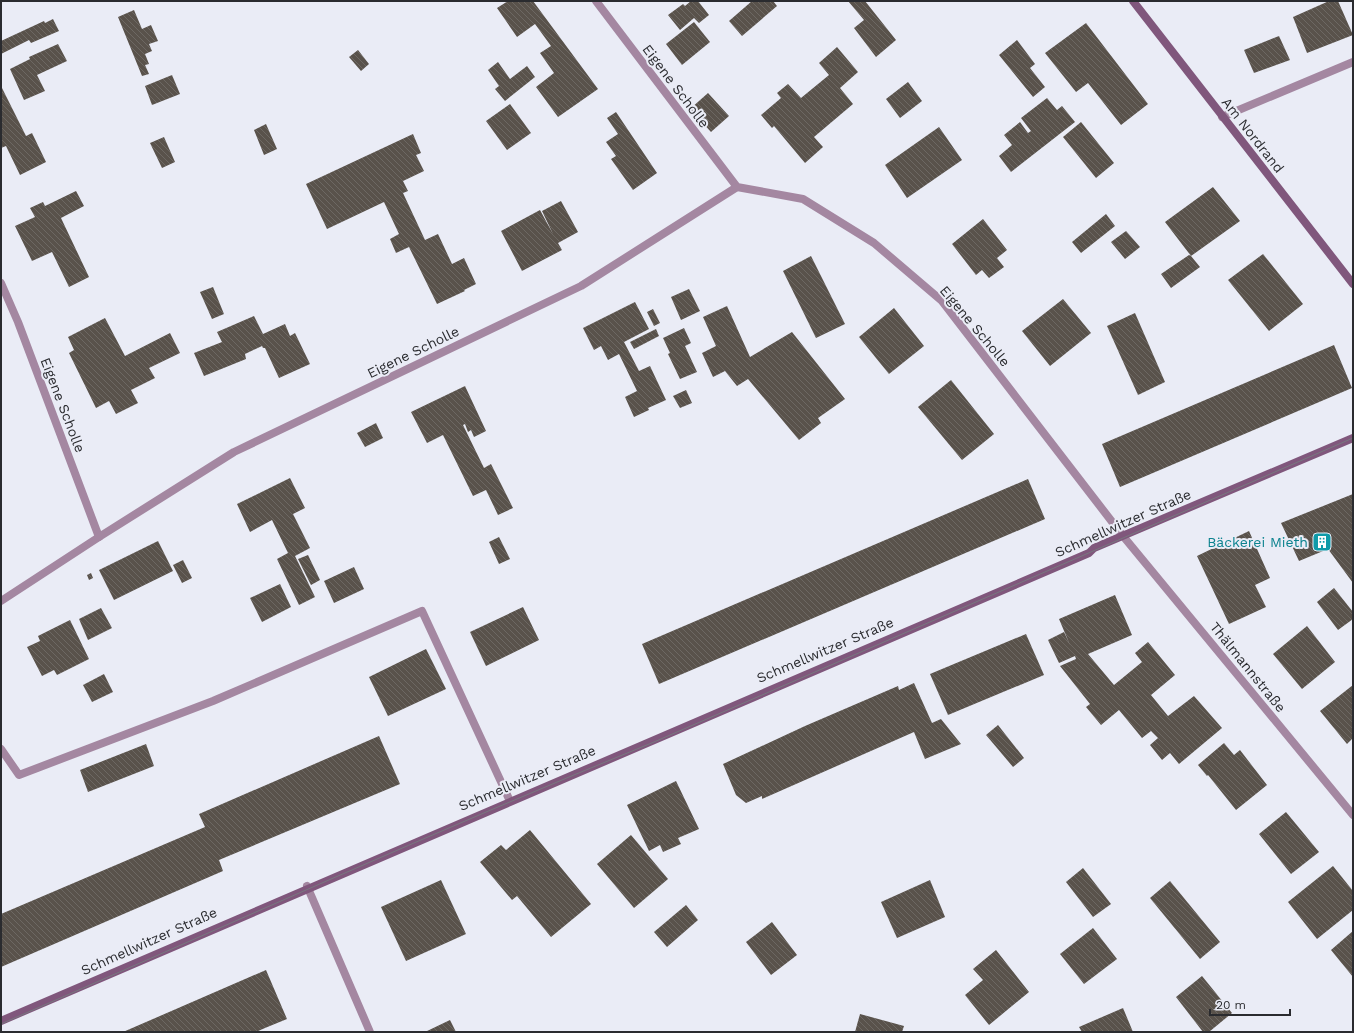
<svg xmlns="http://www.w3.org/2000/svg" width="1354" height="1033" viewBox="0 0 1354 1033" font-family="'Work Sans',sans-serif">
  <defs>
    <pattern id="building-back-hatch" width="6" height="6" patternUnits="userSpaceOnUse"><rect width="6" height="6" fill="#59524b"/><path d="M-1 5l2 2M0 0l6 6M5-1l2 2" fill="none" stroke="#6d6863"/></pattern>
  </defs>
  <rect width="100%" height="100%" fill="#eaecf6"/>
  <!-- building -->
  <g fill="url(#building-back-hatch)">
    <path d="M508,1H533L598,89L558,117L536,87L554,73L540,53L551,46L535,24L517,37L497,8Z"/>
    <path d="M691,1H698L709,15L699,23L694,18L680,30L668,15L683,4L685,6Z"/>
    <path d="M752,1H773L777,6L742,36L729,21Z"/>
    <path d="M848,1H865L896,40L876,57L854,28L864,20Z"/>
    <path d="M1329,1H1338L1353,35L1307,53L1293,17Z"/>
    <path d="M134,10L142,29L151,25L158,41L149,44L152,51L145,54L149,64L145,65L149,74L142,76L118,17Z"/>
    <path d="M53,19L59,31L31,43L29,40L1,54V41L44,21L45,23Z"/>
    <path d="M694,22L710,42L682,65L666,44Z"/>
    <path d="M1086,23L1148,104L1121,125L1088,83L1076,92L1045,53Z"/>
    <path d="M1279,36L1290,60L1254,73L1244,50Z"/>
    <path d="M1017,40L1035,64L1030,68L1045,87L1033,97L999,55Z"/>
    <path d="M58,44L67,61L37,75L45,91L24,100L10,69L30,59L29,57Z"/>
    <path d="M837,47L858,72L840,88L853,104L814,137L823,147L805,163L774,126L772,128L761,115L781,98L777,93L788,84L801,98L829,75L819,63Z"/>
    <path d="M358,50L369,64L361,71L349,57Z"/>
    <path d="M498,62L510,79L527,66L535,77L505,101L495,89L499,86L488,70Z"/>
    <path d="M172,75L180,94L152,105L145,86Z"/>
    <path d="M908,82L922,101L900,118L886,99Z"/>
    <path d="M2,88L26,136L32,133L46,162L20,175L6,146L1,148V89Z"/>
    <path d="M708,93L729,116L711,132L690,109Z"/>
    <path d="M1047,98L1057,110L1062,106L1075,122L1011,172L999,156L1012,145L1004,135L1020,122L1028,133L1031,131L1021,118Z"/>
    <path d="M510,104L531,133L507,150L486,121Z"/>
    <path d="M616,112L657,173L633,190L611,159L616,156L606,142L618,134L607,118Z"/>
    <path d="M1081,122L1114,163L1096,178L1063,137Z"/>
    <path d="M266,124L277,149L264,155L254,130Z"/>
    <path d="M939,127L962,160L907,198L885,165Z"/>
    <path d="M413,134L421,153L416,155L424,171L403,181L408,191L403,193L425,240L438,234L452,264L464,258L476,284L464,290L465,291L437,304L409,247L396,253L390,239L399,234L384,202L327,229L306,184Z"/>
    <path d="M164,137L175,162L162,168L150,143Z"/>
    <path d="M1213,187L1240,221L1191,256L1200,267L1171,288L1161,274L1189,255L1191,256L1165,222Z"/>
    <path d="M76,191L84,206L61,218L89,277L69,287L52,252L32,261L15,226L35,217L30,208L43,202L45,206Z"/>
    <path d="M561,201L578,232L558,243L562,250L522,271L501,231L540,210L553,234L542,211Z"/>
    <path d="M1106,214L1115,226L1081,253L1072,242Z"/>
    <path d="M983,219L1007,250L997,258L1004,267L989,278L982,270L976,275L952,244Z"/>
    <path d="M1126,231L1140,247L1125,259L1111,242Z"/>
    <path d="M1263,254L1303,304L1269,331L1228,280Z"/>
    <path d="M811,256L845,324L816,338L783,271Z"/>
    <path d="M213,287L224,314L212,319L200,292Z"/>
    <path d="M689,289L700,311L681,320L671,297Z"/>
    <path d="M1063,299L1091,333L1050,366L1022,331Z"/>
    <path d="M635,302L649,329L624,342L639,371L650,366L666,400L648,408L649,410L634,417L625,397L637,391L619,354L608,360L601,346L594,350L583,328Z"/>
    <path d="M727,306L750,357L792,332L845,399L818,418L821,423L799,440L748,379L737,386L725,371L713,377L702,353L716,346L703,317Z"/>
    <path d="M894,308L924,346L889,374L859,337Z"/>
    <path d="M653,309L660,323L654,326L647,312Z"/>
    <path d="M1135,313L1165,382L1138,395L1107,326Z"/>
    <path d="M254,316L263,334L285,324L290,336L295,333L310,364L279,378L265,348H263L262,346L245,354L246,359L204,376L194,353L222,342L217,332Z"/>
    <path d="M105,318L125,356L170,333L180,353L149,368L155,378L131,390L138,403L116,414L109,401L96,408L69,353L74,350L68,337Z"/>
    <path d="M684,328L691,343L685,346L697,372L680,379L668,354L670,353L663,338Z"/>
    <path d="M656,329L659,336L634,349L630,342Z"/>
    <path d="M1334,345L1352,388L1120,487L1102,444Z"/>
    <path d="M951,380L994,434L962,460L918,407Z"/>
    <path d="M465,386L486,431L474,437L471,430L468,432L465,424L463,425L484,468L491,464L513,508L498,515L486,490L473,496L443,435L427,443L411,412Z"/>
    <path d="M686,390L692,403L680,408L673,396Z"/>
    <path d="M376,423L383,438L365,447L357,433Z"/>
    <path d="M290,478L305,508L293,514L310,548L295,556L315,597L299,605L277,559L288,553L272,520L250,532L237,504Z"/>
    <path d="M1028,479L1045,519L659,684L642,644Z"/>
    <path d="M1353,494V583L1328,549L1299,561L1281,523Z"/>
    <path d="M1249,531L1270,578L1255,585L1266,607L1229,624L1197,556Z"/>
    <path d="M499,537L510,559L499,564L489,542Z"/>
    <path d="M158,541L173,571L114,600L99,570Z"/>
    <path d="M308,555L320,580L311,585L298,559Z"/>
    <path d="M183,560L192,578L182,583L173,565Z"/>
    <path d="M354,567L364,589L334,603L324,581Z"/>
    <path d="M91,573L93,578L89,580L87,575Z"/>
    <path d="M280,584L291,607L262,622L250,598Z"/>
    <path d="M1334,588L1353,612V619L1338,630L1317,602Z"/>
    <path d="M1115,595L1132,635L1088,654L1114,685L1142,662L1135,653L1148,642L1175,675L1151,695L1168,716L1194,696L1222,728L1179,764L1170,753L1162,760L1150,745L1158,738L1151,731L1142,738L1119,710L1101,725L1086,707L1090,704L1060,666L1076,659L1075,656L1059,663L1048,640L1064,632L1070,645L1059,619Z"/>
    <path d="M523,607L539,640L486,666L470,632Z"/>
    <path d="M101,608L112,628L88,640L79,619Z"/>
    <path d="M70,620L89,659L57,675L54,670L42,676L27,647L40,641L38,636Z"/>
    <path d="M1307,626L1335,662L1302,689L1273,654Z"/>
    <path d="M1026,634L1044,675L948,715L930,674Z"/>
    <path d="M426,649L446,689L388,716L369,677Z"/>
    <path d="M104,674L113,692L92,702L83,685Z"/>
    <path d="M914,683L932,723L941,719L961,744L925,759L914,732L762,799V796L746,803L736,795L723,764L805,726L898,686L899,690Z"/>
    <path d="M1353,685V738L1347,744L1320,711Z"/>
    <path d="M998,725L1024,758L1013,767L986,735Z"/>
    <path d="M379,736L400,784L219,860L223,871L1,967V914L205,827L199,814Z"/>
    <path d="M1224,743L1234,755L1240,750L1267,785L1236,810L1208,775L1207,776L1198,765Z"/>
    <path d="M146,744L154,766L88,792L80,770Z"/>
    <path d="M676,781L699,829L678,838L681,844L663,852L660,845L649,851L627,805Z"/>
    <path d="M1286,812L1319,852L1291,874L1259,834Z"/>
    <path d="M530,830L591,904L551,937L517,896L512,900L480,862L501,845L506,850Z"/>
    <path d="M631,835L668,879L634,908L597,864Z"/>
    <path d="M1333,866L1353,891V910L1317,939L1288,902Z"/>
    <path d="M1083,868L1111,904L1093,917L1066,882Z"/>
    <path d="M441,880L466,934L406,961L381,907Z"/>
    <path d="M930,880L945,917L897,938L881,902Z"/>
    <path d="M1170,881L1220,942L1200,959L1150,898Z"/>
    <path d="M686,905L698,920L667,947L654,932Z"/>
    <path d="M772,922L797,955L771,975L746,942Z"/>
    <path d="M1093,928L1117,959L1084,984L1060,954Z"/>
    <path d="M1353,931V977L1331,950Z"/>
    <path d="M996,950L1029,992L989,1025L965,995L983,980L973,969Z"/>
    <path d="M266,970L287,1019L265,1028L256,1032H123Z"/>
    <path d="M1202,976L1232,1013L1209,1032H1203L1176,997Z"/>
    <path d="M1123,1008L1133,1032H1082L1079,1027Z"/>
    <path d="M860,1014L904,1026L902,1032H855Z"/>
    <path d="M450,1020L456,1032H425Z"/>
  </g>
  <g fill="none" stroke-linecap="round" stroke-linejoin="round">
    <!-- lane -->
    <path stroke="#a487a1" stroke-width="8" d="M1,749L19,775L213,701L422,611L509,799"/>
    <!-- street -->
    <g stroke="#a487a1" stroke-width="8">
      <path d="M596,1L737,187L803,199L874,243L942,301L1123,536L1353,815"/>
      <path d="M1222,117L1353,62"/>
      <path d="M1,283L18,322L99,537"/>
      <path d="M1,601L99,537L234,452L581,286L737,187"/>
      <path d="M307,886L370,1032"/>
    </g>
    <!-- secondary -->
    <g stroke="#80577c" stroke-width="8">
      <path d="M1133,1L1353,284"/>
      <path d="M1,1021C362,862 725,707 1089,553L1094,548L1353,438"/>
    </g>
    <!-- tram -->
    <path stroke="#77787f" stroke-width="1" d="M1,1024C219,929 435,831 654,742L1353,438"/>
  </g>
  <!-- icons -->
  <defs>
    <symbol id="building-square" viewBox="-11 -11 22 22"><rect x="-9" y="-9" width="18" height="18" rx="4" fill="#0f9aa8" stroke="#eaecf6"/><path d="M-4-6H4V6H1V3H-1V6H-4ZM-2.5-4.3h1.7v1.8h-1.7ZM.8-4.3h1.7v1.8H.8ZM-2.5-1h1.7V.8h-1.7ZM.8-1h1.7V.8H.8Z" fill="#fff"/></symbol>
  </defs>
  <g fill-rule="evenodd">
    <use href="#building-square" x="1311" y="531" width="22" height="22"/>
  </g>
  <g text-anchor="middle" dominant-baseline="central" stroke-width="4" stroke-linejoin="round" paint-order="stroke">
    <!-- street labels -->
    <g font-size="14" fill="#2a2b2f" stroke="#eaecf6">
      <text transform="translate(676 86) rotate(53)">Eigene Scholle</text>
      <text transform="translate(1253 135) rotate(52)">Am Nordrand</text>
      <text transform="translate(975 326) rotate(50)">Eigene Scholle</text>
      <text transform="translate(413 352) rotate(-26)">Eigene Scholle</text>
      <text transform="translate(63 405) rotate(69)">Eigene Scholle</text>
      <text transform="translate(1123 523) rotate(-24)">Schmellwitzer Straße</text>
      <text transform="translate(825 650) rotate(-23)">Schmellwitzer Straße</text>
      <text transform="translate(1248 667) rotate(51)">Thälmannstraße</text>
      <text transform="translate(527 778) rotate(-23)">Schmellwitzer Straße</text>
      <text transform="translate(149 941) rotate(-24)">Schmellwitzer Straße</text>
    </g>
    <!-- culture labels -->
    <g font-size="14" fill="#0d838f" stroke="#eaecf6" text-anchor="end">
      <text x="1308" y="542">Bäckerei Mieth</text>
    </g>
  </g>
  <!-- border -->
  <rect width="1354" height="1033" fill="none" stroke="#2a2b2f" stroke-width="4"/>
  <!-- scale -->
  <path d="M1210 1009v6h80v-6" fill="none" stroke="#2a2b2f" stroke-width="2"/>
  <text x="1216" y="1009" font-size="12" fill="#2a2b2f" stroke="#eaecf6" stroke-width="3" paint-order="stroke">20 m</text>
</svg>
